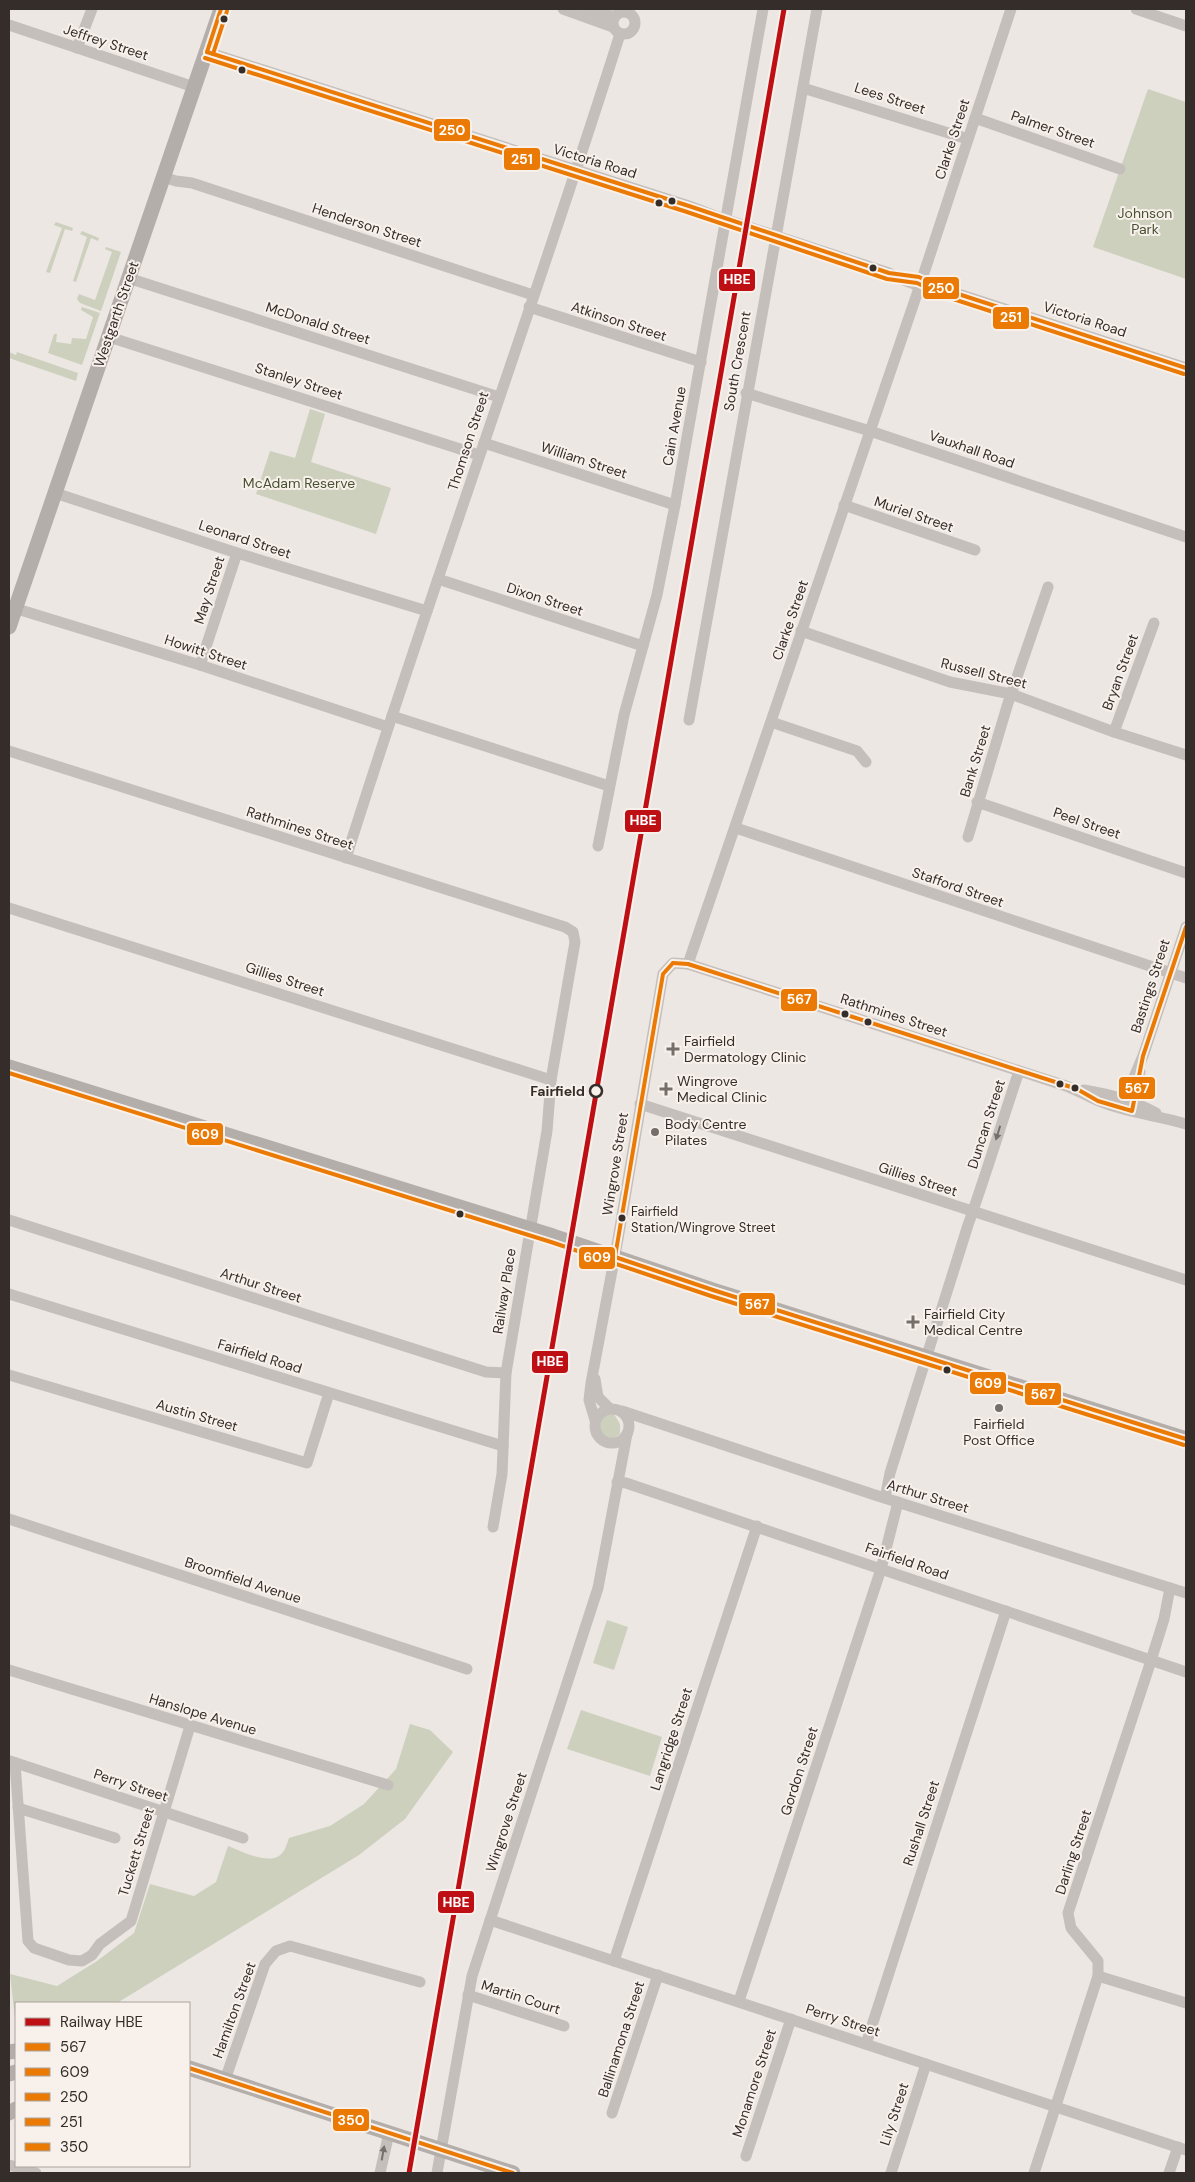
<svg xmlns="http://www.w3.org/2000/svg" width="1195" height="2182" viewBox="0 0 1195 2182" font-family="'DM Sans',sans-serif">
  <rect width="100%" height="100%" fill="#ece7e3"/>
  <!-- green -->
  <g fill="#ced0be">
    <path d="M1148,89L1186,102V279L1093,247Z"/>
    <path d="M56,222L73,228L72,231L65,229L50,273L46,272L62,228L54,225Z"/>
    <path d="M82,231L99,238L98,241L91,238L76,282L73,281L87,237L80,234Z"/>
    <path d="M106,247L121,252L101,311L80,303L77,299L79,294L95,300L112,252L105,249Z"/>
    <path d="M82,307L100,313L82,365L48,353L54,334H57L56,342L71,344L72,338L86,339L93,317L81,310Z"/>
    <path d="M9,352L16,355L17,352L78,373L76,381L9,358Z"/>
    <path d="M310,409L325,414L311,462L391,488L376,534L256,494L270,451L295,458Z"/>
    <path d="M607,1413L614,1414L620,1424V1434L613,1439L603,1436C596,1428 598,1418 607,1413Z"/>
    <path d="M607,1620L628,1627L614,1670L593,1663Z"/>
    <path d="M581,1710L662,1737L650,1776L567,1749Z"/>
    <path d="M410,1724L430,1730L453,1752L405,1819L359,1855L117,2003H16V2028L10,1974L57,1986L97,1961L134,1933L150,1884L194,1896L216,1882L228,1846C241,1851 266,1864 279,1856C285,1852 287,1844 289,1838L330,1826L364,1804L396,1769Z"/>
  </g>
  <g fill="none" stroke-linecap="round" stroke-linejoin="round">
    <!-- minor -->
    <g stroke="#c5bfbc" stroke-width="11">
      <path d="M563,9L613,27"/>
      <path d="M588,9L615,17"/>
      <path d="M1136,9L1186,26"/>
      <circle cx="624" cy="23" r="11"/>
      <path d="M9,25L194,87"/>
      <path d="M77,48L92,9"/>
      <path d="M207,52L689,206L715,216L889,273C905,282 927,290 946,290"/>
      <path d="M803,88L968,139"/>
      <path d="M975,118L1120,169"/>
      <path d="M163,177L176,181L192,183L533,295"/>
      <path d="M128,278L499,397"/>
      <path d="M922,279L1011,9"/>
      <path d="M940,286L946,290L1186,368"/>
      <path d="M529,307L701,362"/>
      <path d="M109,337L479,455"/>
      <path d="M746,393L870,431L1186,537"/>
      <path d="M484,443L675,505"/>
      <path d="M55,493L237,553L427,611"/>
      <path d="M844,505L975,550"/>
      <path d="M438,579L643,646"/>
      <path d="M14,608L200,665L388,727"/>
      <path d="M801,631L950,682L1011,694L1114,732L1186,755"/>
      <path d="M200,665L237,553"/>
      <path d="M392,716L609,786"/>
      <path d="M689,720L817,9"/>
      <path d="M771,722L857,751L866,762"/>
      <path d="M1114,732L1154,623"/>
      <path d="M9,751L565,927L573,932L575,942L551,1080L547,1131L506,1373L502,1474L493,1527"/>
      <path d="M977,802L1186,873"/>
      <path d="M736,828L1186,978"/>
      <path d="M968,837L1008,703L1048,587"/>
      <path d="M598,846L624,715L657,595L675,505L763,9"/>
      <path d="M346,858C433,582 533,310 620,34"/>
      <path d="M9,908L551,1080"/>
      <path d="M688,964L920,285"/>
      <path d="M1084,1090C1109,1094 1134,1101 1156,1113"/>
      <path d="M640,1104L1186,1280"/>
      <path d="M1121,1108L1143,1056L1186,927"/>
      <path d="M1132,1110L1140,1072"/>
      <path d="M9,1220L486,1372L506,1373"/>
      <path d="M9,1294L503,1446"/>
      <path d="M9,1375L307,1463L329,1393"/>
      <path d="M595,1379L598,1397L609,1408"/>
      <circle cx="612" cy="1426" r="17"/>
      <path d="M622,1411L878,1496L1186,1593"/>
      <path d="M595,1420L589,1400L591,1383L618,1239L663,974L673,963L688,964L1063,1085C1076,1089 1086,1096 1099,1101C1127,1113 1157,1115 1186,1124"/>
      <path d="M617,1482L626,1483L1186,1672"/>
      <path d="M885,1498L890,1473L968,1225C986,1174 1002,1122 1019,1071"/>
      <path d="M9,1519L467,1669"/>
      <path d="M9,1670L388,1785"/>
      <path d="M10,1761L243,1838"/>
      <path d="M15,1763L28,1941L34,1948L69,1960L82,1961L92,1955L100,1944L131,1921L190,1726"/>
      <path d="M18,1808L115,1838"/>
      <path d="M490,1920L1186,2150"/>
      <path d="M614,1961L757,1526"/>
      <path d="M1098,1976L1186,2003"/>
      <path d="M468,1995L564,2026"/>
      <path d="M739,2001L881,1569L898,1502"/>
      <path d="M866,2044L1006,1611"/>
      <path d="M225,2080L265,1964L276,1951L290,1946L420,1982"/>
      <path d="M612,2113L658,1975"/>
      <path d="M746,2156L791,2019"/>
      <path d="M9,2165L36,2173"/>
      <path d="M380,2173L389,2133"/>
      <path d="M437,2173L472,1976L598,1588L627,1434"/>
      <path d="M891,2173L926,2064"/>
      <path d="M1034,2173L1098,1976V1961L1071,1928L1068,1913L1148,1670L1164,1619L1170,1588"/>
      <path d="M1169,2173L1178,2147"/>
    </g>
    <!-- major -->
    <g stroke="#b4aeab" stroke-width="15">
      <path d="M9,627L221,9"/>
      <path d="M9,1067L553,1236L713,1290L1186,1439"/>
      <path d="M9,2052L16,2051"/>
      <path d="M189,2068L513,2173"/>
      <path d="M9,2074L16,2072"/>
      <path d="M9,2113L16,2109"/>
    </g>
    <defs>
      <g id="bus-1">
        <path d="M673,963L688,964L1077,1089L1098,1101L1132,1111L1143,1056L1186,927"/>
        <path d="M615,1257L713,1290L1186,1439"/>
        <path d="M615,1257L663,974L673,963"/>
      </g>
      <path id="bus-2" d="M9,1073L551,1242L711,1296L1184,1445"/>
      <g id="bus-3">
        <path d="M207,52L689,206L889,273L919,277L946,290L1186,368"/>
        <path d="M207,52L221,9"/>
      </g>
      <g id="bus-4">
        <path d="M213,54L227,11"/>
        <path d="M205,58L687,212L887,279L917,283L944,296L1184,374"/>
      </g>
      <path id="bus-5" d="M189,2068L513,2173"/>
    </defs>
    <!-- bus-1 casing -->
    <use href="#bus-1" stroke="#f8f1eb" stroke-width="8"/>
    <!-- bus-2 casing -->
    <use href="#bus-2" stroke="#f8f1eb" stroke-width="8"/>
    <!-- bus-3 casing -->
    <use href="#bus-3" stroke="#f8f1eb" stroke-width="8"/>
    <!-- bus-4 casing -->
    <use href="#bus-4" stroke="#f8f1eb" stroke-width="8"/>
    <!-- bus-5 casing -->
    <use href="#bus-5" stroke="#f8f1eb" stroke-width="8"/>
    <!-- bus-1 -->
    <use href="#bus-1" stroke="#eb7a04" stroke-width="4"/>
    <!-- bus-2 -->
    <use href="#bus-2" stroke="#eb7a04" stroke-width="4"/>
    <!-- bus-3 -->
    <use href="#bus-3" stroke="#eb7a04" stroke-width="4"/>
    <!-- bus-4 -->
    <use href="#bus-4" stroke="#eb7a04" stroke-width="4"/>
    <!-- bus-5 -->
    <use href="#bus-5" stroke="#eb7a04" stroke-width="4"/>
    <defs>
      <path id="rail-1" d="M409,2173L784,9"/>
    </defs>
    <!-- rail-1 casing -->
    <use href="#rail-1" stroke="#f8f1eb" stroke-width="9"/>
    <!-- rail-1 -->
    <use href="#rail-1" stroke="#be1014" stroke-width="5"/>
  </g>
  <!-- one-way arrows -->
  <defs><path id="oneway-solid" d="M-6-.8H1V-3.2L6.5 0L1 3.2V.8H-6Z" transform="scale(1.25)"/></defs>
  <g fill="#766f6c">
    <use href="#oneway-solid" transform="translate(998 1133) rotate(107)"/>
    <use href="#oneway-solid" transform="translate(383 2153) rotate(-80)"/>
  </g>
  <!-- markers -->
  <g fill="#352d2a" stroke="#f8f1eb" stroke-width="2">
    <circle cx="224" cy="19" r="4.5"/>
    <circle cx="242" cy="70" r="4.5"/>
    <circle cx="672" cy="201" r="4.5"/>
    <circle cx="659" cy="203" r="4.5"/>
    <circle cx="873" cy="268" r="4.5"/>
    <circle cx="845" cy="1014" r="4.5"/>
    <circle cx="868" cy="1022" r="4.5"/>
    <circle cx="1060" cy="1084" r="4.5"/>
    <circle cx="1075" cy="1088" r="4.5"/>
    <circle cx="460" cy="1214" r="4.5"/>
    <circle cx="622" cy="1218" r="4.5"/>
    <circle cx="947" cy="1370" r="4.5"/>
  </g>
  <g fill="#756e6b" stroke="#f8f1eb" stroke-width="2">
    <path d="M670.5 1041.5h5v5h5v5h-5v5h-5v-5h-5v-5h5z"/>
    <path d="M663.5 1081.5h5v5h5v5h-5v5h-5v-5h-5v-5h5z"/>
    <circle cx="655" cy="1132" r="5"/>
    <path d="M910.5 1314.5h5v5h5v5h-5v5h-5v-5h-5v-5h5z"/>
    <circle cx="999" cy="1408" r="5"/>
  </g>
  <circle fill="#f8f1eb" stroke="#352d2a" stroke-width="2.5" cx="596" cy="1091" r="6"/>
  <g text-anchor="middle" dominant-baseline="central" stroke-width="4" stroke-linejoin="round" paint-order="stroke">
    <!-- bus labels -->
    <g font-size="13" fill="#352d2a" stroke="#f8f1eb" text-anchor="start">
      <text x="631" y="1211">Fairfield<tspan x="631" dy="16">Station/Wingrove Street</tspan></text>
    </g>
    <!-- street labels -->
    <g font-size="14" fill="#352d2a" stroke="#f8f1eb">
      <text transform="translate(106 42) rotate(18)">Jeffrey Street</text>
      <text transform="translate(890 98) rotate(18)">Lees Street</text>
      <text transform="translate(1053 129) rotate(19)">Palmer Street</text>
      <text transform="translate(952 139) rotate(-72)">Clarke Street</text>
      <text transform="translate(595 161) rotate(17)">Victoria Road</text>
      <text transform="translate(367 225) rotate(18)">Henderson Street</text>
      <text transform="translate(116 314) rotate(-71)">Westgarth Street</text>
      <text transform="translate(1085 319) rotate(18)">Victoria Road</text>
      <text transform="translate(619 321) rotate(18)">Atkinson Street</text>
      <text transform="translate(318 323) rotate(18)">McDonald Street</text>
      <text transform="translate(737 361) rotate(-80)">South Crescent</text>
      <text transform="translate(299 381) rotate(18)">Stanley Street</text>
      <text transform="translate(674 426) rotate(-80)">Cain Avenue</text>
      <text transform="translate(468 441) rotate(-72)">Thomson Street</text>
      <text transform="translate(972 449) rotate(19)">Vauxhall Road</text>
      <text transform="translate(584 460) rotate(18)">William Street</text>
      <text transform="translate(914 514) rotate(19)">Muriel Street</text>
      <text transform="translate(245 539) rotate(18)">Leonard Street</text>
      <text transform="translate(209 590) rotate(-72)">May Street</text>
      <text transform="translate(545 599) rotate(18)">Dixon Street</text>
      <text transform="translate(790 620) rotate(-71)">Clarke Street</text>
      <text transform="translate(206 652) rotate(18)">Howitt Street</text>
      <text transform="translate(1120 672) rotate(-70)">Bryan Street</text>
      <text transform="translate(984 673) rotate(14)">Russell Street</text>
      <text transform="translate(975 761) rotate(-73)">Bank Street</text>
      <text transform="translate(1087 823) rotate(19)">Peel Street</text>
      <text transform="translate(300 828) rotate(18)">Rathmines Street</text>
      <text transform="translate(958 887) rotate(19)">Stafford Street</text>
      <text transform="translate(285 979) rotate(18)">Gillies Street</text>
      <text transform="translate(1150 986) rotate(-72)">Bastings Street</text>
      <text transform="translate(894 1015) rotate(18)">Rathmines Street</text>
      <text transform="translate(986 1124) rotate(-72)">Duncan Street</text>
      <text transform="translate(615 1164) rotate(-81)">Wingrove Street</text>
      <text transform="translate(918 1179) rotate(18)">Gillies Street</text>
      <text transform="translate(261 1285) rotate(18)">Arthur Street</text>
      <text transform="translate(504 1291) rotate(-81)">Railway Place</text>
      <text transform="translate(260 1356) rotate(17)">Fairfield Road</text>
      <text transform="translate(197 1415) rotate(16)">Austin Street</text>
      <text transform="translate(928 1496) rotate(17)">Arthur Street</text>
      <text transform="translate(907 1561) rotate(19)">Fairfield Road</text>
      <text transform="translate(243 1580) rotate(18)">Broomfield Avenue</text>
      <text transform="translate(203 1714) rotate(17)">Hanslope Avenue</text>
      <text transform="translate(671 1739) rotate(-72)">Langridge Street</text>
      <text transform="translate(799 1771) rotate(-72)">Gordon Street</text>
      <text transform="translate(131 1785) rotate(18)">Perry Street</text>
      <text transform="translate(506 1822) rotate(-72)">Wingrove Street</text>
      <text transform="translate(921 1823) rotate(-72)">Rushall Street</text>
      <text transform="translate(136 1852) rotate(-73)">Tuckett Street</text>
      <text transform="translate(1073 1852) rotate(-72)">Darling Street</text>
      <text transform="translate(521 1997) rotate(18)">Martin Court</text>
      <text transform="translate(234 2010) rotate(-70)">Hamilton Street</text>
      <text transform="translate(843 2020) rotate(18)">Perry Street</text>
      <text transform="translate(621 2039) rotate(-72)">Ballinamona Street</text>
      <text transform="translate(754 2083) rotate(-72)">Monamore Street</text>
      <text transform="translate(894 2114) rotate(-72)">Lily Street</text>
    </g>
    <!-- park labels -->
    <g font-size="14" fill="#475131" stroke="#f8f1eb">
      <text x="1145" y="213">Johnson<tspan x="1145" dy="16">Park</tspan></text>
      <text x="299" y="483">McAdam Reserve</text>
    </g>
    <!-- poi labels -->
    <g font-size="14" fill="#352d2a" stroke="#f8f1eb" text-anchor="start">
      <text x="684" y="1041">Fairfield<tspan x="684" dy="16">Dermatology Clinic</tspan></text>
      <text x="677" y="1081">Wingrove<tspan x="677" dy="16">Medical Clinic</tspan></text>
      <text x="665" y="1124">Body Centre<tspan x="665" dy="16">Pilates</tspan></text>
      <text x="924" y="1314">Fairfield City<tspan x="924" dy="16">Medical Centre</tspan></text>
      <text x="999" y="1424" text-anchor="middle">Fairfield<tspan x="999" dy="16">Post Office</tspan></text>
    </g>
    <!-- stop labels -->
    <g font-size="14" font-weight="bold" fill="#352d2a" stroke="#f8f1eb" text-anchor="end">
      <text x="585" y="1091">Fairfield</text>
    </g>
  </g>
  <g stroke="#f8f1eb" stroke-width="2">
    <rect x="433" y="118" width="38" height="24" rx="5" fill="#eb7a04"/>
    <rect x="503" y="147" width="38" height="24" rx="5" fill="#eb7a04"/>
    <rect x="718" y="268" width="38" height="24" rx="5" fill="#be1014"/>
    <rect x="922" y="276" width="38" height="24" rx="5" fill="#eb7a04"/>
    <rect x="992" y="306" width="38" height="24" rx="5" fill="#eb7a04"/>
    <rect x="624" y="809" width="38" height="24" rx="5" fill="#be1014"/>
    <rect x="780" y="988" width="38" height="24" rx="5" fill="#eb7a04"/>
    <rect x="1118" y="1076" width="38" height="24" rx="5" fill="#eb7a04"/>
    <rect x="186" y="1122" width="38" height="24" rx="5" fill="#eb7a04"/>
    <rect x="578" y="1246" width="38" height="24" rx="5" fill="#eb7a04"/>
    <rect x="738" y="1292" width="38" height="24" rx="5" fill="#eb7a04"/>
    <rect x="531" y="1350" width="38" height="24" rx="5" fill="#be1014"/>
    <rect x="969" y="1371" width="38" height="24" rx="5" fill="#eb7a04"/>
    <rect x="1024" y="1382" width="38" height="24" rx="5" fill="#eb7a04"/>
    <rect x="437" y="1890" width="38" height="24" rx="5" fill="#be1014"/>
    <rect x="332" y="2108" width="38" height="24" rx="5" fill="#eb7a04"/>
  </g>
  <g font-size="14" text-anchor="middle" font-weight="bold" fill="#fff">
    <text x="452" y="135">250</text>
    <text x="522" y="164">251</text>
    <text x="737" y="284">HBE</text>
    <text x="941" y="293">250</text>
    <text x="1011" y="322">251</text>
    <text x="643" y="825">HBE</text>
    <text x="799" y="1004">567</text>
    <text x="1137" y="1093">567</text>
    <text x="205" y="1139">609</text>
    <text x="597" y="1262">609</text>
    <text x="757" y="1309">567</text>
    <text x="550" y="1366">HBE</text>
    <text x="988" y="1388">609</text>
    <text x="1043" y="1399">567</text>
    <text x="456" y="1907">HBE</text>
    <text x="351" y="2125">350</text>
  </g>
  <!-- border -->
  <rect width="1195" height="2182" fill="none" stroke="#352d2a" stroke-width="20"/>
  <!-- legend -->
  <rect x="15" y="2002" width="175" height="165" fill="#f8f1eb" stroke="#aaa39e"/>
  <rect x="25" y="2018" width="25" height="8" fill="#be1014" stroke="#aaa39e"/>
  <text x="60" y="2027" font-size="15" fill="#352d2a">Railway HBE</text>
  <rect x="25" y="2043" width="25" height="8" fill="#eb7a04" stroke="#aaa39e"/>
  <text x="60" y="2052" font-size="15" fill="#352d2a">567</text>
  <rect x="25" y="2068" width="25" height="8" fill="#eb7a04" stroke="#aaa39e"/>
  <text x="60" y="2077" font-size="15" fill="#352d2a">609</text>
  <rect x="25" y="2093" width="25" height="8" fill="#eb7a04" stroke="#aaa39e"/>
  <text x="60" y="2102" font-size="15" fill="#352d2a">250</text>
  <rect x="25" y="2118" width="25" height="8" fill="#eb7a04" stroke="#aaa39e"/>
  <text x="60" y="2127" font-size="15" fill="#352d2a">251</text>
  <rect x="25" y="2143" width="25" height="8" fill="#eb7a04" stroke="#aaa39e"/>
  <text x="60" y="2152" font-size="15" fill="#352d2a">350</text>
</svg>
